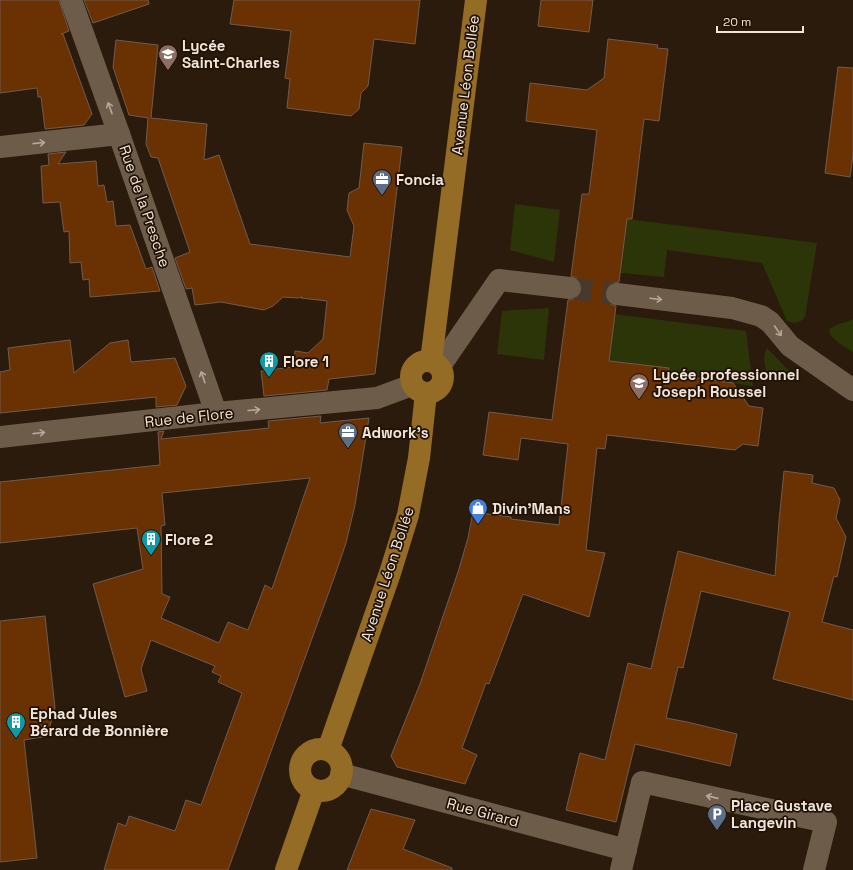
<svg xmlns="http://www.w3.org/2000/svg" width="853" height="870" viewBox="0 0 853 870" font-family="'Space Grotesk',sans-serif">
  <rect width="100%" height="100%" fill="#2b1b0c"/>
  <!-- green -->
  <g fill="#2b3507">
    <path d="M515,204L560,210L554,262L510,250Z"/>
    <path d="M627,219L817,243L805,317C801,323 794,324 787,321L762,263L667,250L664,277L621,273Z"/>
    <path d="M549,308L544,360L497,354L502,311Z"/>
    <path d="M614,314L746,331L753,386L668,374V368L609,361Z"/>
    <path d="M853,319V352C846,347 830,340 829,330C834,323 845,324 853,319Z"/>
    <path d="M767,348L796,378H788L770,382C766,372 761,358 767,348Z"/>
  </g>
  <!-- building -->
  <g fill="#6a3103" stroke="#715b4e" fill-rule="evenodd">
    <path d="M0,0H59L69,31L61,34H63L92,114L84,125L45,129L41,97H38L37,88L0,93Z"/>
    <path d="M84,0H148L149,4L93,23Z"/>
    <path d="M234,0H420L415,44L374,39L368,86L361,93L359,109L351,116L287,108L290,79L285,78L291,31L230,24Z"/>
    <path d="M541,0H593L589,32L538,26Z"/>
    <path d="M608,39L658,45L657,48L668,49L659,121L644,119L632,219H627L619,282L612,283L607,286L605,292L606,299L610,304L616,306L609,361L669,368L668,374L733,383L749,406L763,408L758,446L743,444L735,450L607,435L605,449L597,448L586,550L605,553L589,617L523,594L489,684L486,683L462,748L477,755L465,784L397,767L391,756L420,684L458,572L468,538L473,512L511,517V519L559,525L568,444L521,438L518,460L483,455L489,412L552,420L568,300L575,299L580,295L582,290L581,283L577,278L571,276L582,194H589L597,130L526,121L530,83L587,90L604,78Z"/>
    <path d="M116,40L158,45L151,118L207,124L204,160L219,155L250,244L350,257L354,226L347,210L349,193L359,188L364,143L402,147L375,374L329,379L327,390L264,396L261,371L293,367L295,351L308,353L323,339L327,301L301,298L302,297L298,298L283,297L273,306L264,310L221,302L195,305L192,288L186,289L175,258L190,252L158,158L151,157L146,144L148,118L129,115L113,67Z"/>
    <path d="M838,67L853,68V155L850,177L825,173Z"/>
    <path d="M66,152L58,164L96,161L98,186L104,185L107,202L113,201L116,226L130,225L146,269L152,267L160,291L90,297L89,279L83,280L81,262L70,263L69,231L64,232L60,202L43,203L41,166L49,165L48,154Z"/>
    <path d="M70,340L74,373L110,343L128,340L131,362L175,358L186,386L177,405L156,407V397L0,413V372L10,370L8,348Z"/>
    <path d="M321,416L320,423L369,418L355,505L346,543L334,578L228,870H104L118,823L126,826L129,816L175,831L186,800L201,805L242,693L218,682L221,676L212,672L215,666L151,640L141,669L147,691L125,697L93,584L143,569L137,528L0,543V482L160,465L158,432L164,431L161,439L269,428L268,421ZM310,478L272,589L265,585L248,630L228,622L219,643L161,618L170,597L162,594L161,526L165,525L162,493Z"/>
    <path d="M784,471L813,475L812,483L834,488L840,500L836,518L846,537L837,577L834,576L822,622L853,630V700L773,679L790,612L701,591L683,668L678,667L666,718L687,722L737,734L730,766L635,744L616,822L566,810L580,753L605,760L628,663L651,669L678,551L775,576L779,521Z"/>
    <path d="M45,616L55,708L48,733L42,737L24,740L37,858L0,862V621Z"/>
    <path d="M371,809L415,820L403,849L452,868V870H347Z"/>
  </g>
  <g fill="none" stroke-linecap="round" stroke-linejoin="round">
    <!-- minor-tunnel -->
    <path stroke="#49392b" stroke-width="22" stroke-dasharray="22 11" stroke-linecap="butt" d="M570,288L617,294"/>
    <!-- minor -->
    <g stroke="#6e5c4b" stroke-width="22">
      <path d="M71,0L119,134L216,413"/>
      <path d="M0,147L119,134"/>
      <path d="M617,294L732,308L761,316L770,322L790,346L853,390"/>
      <path d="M440,366L499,280L570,288"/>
      <path d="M0,437L216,413L377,398L412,385"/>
      <path d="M341,774L626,850"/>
      <path d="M621,870L642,782L826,822L814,870"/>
    </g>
    <!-- primary -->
    <g stroke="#956c26" stroke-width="22">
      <circle cx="427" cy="377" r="16"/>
      <path d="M431,361L476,0"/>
      <circle cx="321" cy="770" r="21"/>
      <path d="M328,750L390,573L408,515L419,458L426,393"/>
      <path d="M286,870L314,790"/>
    </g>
  </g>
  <!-- one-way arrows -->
  <defs><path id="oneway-shaft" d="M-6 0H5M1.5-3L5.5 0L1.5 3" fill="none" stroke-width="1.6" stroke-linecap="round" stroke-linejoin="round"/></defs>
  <g stroke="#b6a79a">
    <use href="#oneway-shaft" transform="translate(110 108) rotate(-110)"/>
    <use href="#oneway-shaft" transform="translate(39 143) rotate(-6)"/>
    <use href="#oneway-shaft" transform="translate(656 299) rotate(7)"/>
    <use href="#oneway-shaft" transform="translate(778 331) rotate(56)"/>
    <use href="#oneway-shaft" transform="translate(203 377) rotate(-109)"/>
    <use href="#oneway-shaft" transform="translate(254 410) rotate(-5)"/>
    <use href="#oneway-shaft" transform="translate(39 433) rotate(-6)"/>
    <use href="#oneway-shaft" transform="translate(712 797) rotate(-167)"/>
  </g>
  <!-- icons -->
  <defs>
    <symbol id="school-pin" viewBox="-11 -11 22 30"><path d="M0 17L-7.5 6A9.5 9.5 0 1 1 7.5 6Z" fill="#8d6e63" stroke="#211204"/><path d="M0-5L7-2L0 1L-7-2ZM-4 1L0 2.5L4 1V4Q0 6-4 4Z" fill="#fff"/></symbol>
    <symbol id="office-pin" viewBox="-11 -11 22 30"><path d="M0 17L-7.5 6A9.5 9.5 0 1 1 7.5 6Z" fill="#5c6f8a" stroke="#211204"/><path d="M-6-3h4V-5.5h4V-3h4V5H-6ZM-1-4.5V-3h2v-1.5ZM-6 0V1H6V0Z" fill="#fff"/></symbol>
    <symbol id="building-pin" viewBox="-11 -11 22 30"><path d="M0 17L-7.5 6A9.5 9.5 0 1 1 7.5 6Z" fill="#0f9aa8" stroke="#211204"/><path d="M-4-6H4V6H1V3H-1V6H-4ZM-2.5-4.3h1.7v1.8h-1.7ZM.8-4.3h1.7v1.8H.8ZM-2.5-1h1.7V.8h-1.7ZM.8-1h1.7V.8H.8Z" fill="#fff"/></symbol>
    <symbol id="shop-pin" viewBox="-11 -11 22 30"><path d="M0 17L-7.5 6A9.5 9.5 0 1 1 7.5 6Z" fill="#3f7fe0" stroke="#211204"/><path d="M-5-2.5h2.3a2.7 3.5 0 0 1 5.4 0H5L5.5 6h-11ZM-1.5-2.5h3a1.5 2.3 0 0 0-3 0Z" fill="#fff"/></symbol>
    <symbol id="parking-pin" viewBox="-11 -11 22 30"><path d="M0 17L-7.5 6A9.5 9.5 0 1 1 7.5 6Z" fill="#5c6f8a" stroke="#211204"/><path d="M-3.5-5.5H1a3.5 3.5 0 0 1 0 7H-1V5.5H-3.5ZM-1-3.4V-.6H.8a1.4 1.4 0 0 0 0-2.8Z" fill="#fff"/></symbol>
  </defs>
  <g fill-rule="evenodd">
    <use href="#school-pin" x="157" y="43" width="22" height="30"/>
    <use href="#office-pin" x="371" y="168" width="22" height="30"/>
    <use href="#building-pin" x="258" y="350" width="22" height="30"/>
    <use href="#school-pin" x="628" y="372" width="22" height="30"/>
    <use href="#office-pin" x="337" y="421" width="22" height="30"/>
    <use href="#shop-pin" x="467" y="497" width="22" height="30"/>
    <use href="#building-pin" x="140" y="528" width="22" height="30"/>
    <use href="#building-pin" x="5" y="711" width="22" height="30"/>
    <use href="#parking-pin" x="706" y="803" width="22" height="30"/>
  </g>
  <g text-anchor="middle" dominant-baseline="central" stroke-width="3.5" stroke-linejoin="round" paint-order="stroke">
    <!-- poi labels -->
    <g font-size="15" font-weight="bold" fill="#f0e5db" stroke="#211204" text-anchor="start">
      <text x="182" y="45">Lycée<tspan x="182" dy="17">Saint-Charles</tspan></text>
      <text x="396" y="179">Foncia</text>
      <text x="283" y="361">Flore 1</text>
      <text x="653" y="374">Lycée professionnel<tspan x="653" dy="17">Joseph Roussel</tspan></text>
      <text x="362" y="432">Adwork's</text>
      <text x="492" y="508">Divin'Mans</text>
      <text x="165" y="539">Flore 2</text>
      <text x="30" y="713">Ephad Jules<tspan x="30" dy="17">Bérard de Bonnière</tspan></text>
      <text x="731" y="805">Place Gustave<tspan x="731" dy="17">Langevin</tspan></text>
    </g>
    <!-- street labels -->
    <g font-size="15" fill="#f0e5db" stroke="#211204">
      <text transform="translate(465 85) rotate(-83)">Avenue Léon Bollée</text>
      <text transform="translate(145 206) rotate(71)">Rue de la Presche</text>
      <text transform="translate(189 417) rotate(-6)">Rue de Flore</text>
      <text transform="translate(387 574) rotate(-72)">Avenue Léon Bollée</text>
      <text transform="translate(483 812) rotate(15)">Rue Girard</text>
    </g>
  </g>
  <!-- scale -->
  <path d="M717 26v6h86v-6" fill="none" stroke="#f0e5db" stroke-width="2"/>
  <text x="723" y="26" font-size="12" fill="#f0e5db" stroke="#211204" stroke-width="3" paint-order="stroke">20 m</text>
</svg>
